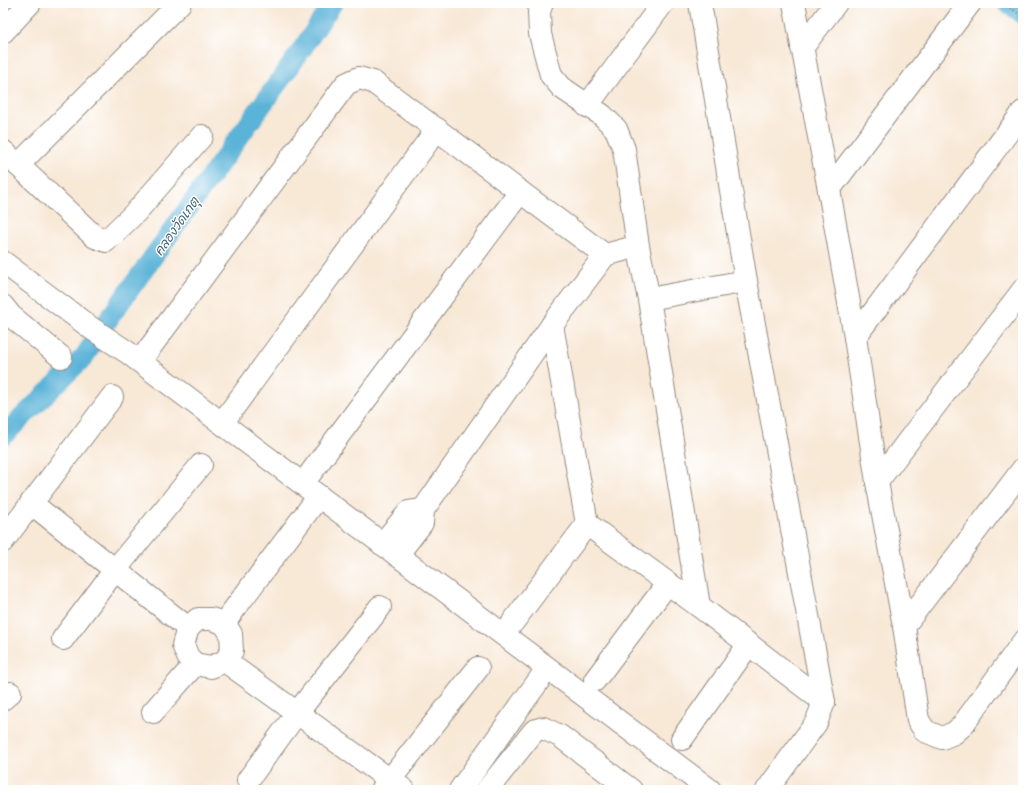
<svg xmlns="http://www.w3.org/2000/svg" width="1026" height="793" viewBox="0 0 1026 793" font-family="'Patrick Hand','Playpen Sans Thai',sans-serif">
  <rect width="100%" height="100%" fill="#fff"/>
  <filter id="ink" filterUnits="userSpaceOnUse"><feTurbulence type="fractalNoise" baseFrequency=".025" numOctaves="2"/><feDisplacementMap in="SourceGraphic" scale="8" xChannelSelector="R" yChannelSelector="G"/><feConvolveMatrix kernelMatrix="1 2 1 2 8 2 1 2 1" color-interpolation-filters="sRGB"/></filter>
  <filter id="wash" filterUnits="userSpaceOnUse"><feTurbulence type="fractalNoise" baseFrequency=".012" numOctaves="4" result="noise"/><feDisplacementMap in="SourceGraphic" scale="16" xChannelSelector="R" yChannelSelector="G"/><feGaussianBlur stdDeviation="0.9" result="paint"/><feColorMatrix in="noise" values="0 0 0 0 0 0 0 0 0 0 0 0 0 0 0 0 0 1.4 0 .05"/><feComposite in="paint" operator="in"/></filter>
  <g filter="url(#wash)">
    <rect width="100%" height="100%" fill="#f8e8d6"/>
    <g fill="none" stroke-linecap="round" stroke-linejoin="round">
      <!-- canal -->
      <g stroke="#5bb3d8" stroke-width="20">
        <path d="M1007,3L1023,14"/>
        <path d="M3,436L84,357L110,317L298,55L333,3"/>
      </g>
    </g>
  </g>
  <g filter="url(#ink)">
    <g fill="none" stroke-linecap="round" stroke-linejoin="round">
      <defs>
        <g id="street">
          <path d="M542,3L539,12L540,34L551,75L562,88L602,115L616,129L624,149L638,246L649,299L699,606"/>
          <path d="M700,3L746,281L824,702L816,723L767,790"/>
          <path d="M794,3L829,190L855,337L877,482L904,626L918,720L925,731L942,738L954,733L962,726L1023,642"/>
          <path d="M3,32L30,3"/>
          <path d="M802,48L836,3"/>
          <path d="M587,106L663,3"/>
          <path d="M3,151L95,237L106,241L137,211L202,136"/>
          <path d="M18,165L180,3"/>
          <path d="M829,190L970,3"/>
          <path d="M3,262L91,328L127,352L710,790"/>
          <path d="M649,299L746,281"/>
          <path d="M3,306L11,316L61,357"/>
          <path d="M855,337L1023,112"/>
          <path d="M146,353L346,84L359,78L373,82L605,255"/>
          <path d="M228,415L437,129"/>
          <path d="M310,474L520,192"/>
          <path d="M877,482L1023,290"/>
          <path d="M31,503L188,628"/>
          <path d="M587,524L699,606L824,702"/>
          <path d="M3,541L112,397"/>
          <path d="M382,544L409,512L423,510"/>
          <path d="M397,555L422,523L423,510L552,325L605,255L638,246"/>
          <path d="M198,619H211L224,623L231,634L232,651L225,661L211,667L195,664L188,657L183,645L188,628Z"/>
          <path d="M513,622L587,524L552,325"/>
          <path d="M224,623L319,496"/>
          <path d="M904,626L1023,469"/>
          <path d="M63,639L115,570L201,465"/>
          <path d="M225,661L404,790"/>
          <path d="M595,680L668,583"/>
          <path d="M3,699L10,693"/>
          <path d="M153,712L195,664"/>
          <path d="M682,739L749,644"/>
          <path d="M248,780L297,713L380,607"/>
          <path d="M382,790L478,668"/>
          <path d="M460,790L547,669"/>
          <path d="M487,790L534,731L543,728L560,736L631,790"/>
        </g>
      </defs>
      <!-- street casing -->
      <use href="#street" stroke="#928a80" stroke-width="24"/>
      <!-- path -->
      <path stroke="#928a80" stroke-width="2.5" stroke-dasharray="1 3" stroke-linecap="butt" d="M1004,3L1023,17"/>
      <!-- street -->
      <use href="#street" stroke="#fff" stroke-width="22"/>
    </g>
  </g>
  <g text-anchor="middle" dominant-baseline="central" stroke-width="3" stroke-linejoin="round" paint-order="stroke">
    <!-- water labels -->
    <g font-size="13" font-style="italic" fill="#3e6170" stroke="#fff">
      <text transform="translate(176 226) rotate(-55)">คลองวัดเกตุ</text>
    </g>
  </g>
  <!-- margin -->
  <rect width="1026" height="793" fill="none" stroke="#fff" stroke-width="16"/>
</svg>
